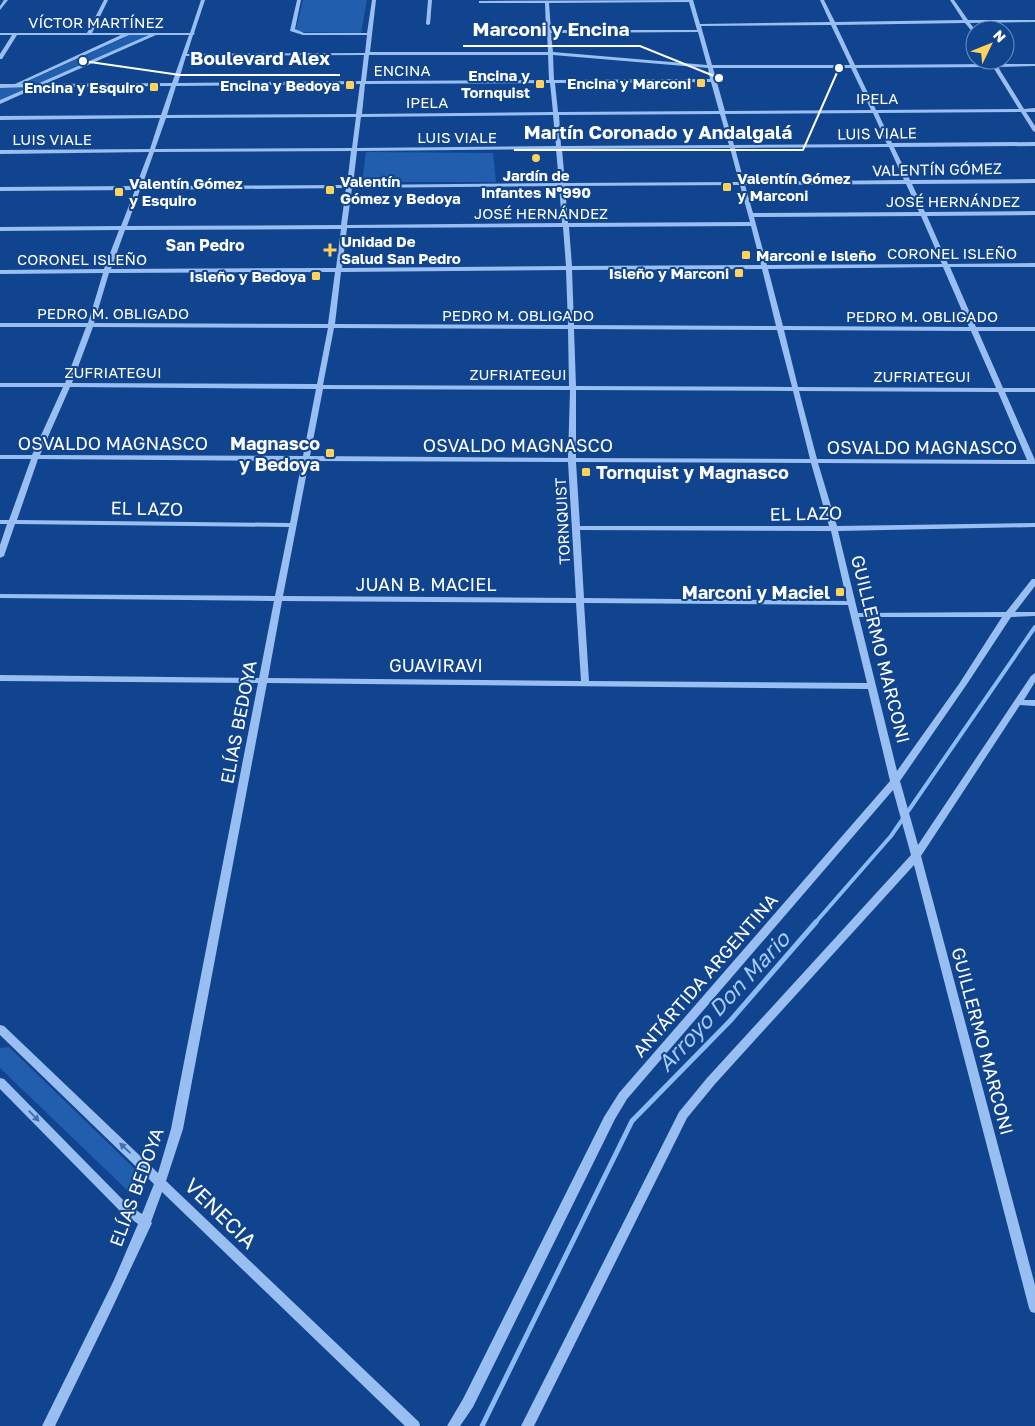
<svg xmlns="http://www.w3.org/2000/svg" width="1035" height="1426" viewBox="0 0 1035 1426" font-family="'Golos Text',sans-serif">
  <rect width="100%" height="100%" fill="#11448e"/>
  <!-- green -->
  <g fill="#225eae">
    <path d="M303,0H367L361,33L298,32L296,29Z"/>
    <path d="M128,34H153L0,100V86L22,84L124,38Z"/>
    <path d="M366,152L493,153L496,182H362Z"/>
    <path d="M9,1047L140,1174L144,1183L135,1190H127L0,1068V1048Z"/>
  </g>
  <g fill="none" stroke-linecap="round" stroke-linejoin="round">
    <!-- stream-far1 -->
    <path stroke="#8bbaf6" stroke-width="4" d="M815,923L891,836L1035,627"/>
    <!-- stream -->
    <path stroke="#8bbaf6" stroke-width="5" d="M482,1426L632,1121L730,1021L816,922"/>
    <!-- minor -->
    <g fill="#99bff2" fill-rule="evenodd">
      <path d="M4,0H8L0,10V6Z"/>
      <path d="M104,0H108L92,33H190L201,0H205L194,33L195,34L193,35L187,54L365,53L367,35H303L290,31L297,0H301L295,29L304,33H367L372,0H376L370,52H548L547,33H481L479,32L481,31L546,30L545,3H479V1H481L693,0L700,24L830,22L820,0H824L835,22L963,20L950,0H954L968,20H1035V22L970,23L975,30V35L965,23L836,25L855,65L992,64L991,62L993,61L997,64H1035V66L998,67L1024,109L1035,108V112H1026L1035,126V132L1033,131L1021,112L878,113L892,143L1035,142V146L894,147L910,180L1035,179V183L912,184L925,212L1035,211V215L927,216L948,264L1035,263V267H950L976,327H1035V331H978L1003,388H1035V392H1005L1035,460V464L818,463L837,526L1035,523V527L838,531L858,613L1006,612L1032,579H1035V586L1015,612H1035V616L1011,617L967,684L900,781L918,845L1031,676L1035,673V682L1024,700H1035V706L1020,705L921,856L1035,1285V1313L1031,1312L1029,1308L914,865L715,1084L687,1118L534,1426H521L679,1112L707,1078L911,855L893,790L627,1099L615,1119L473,1407L460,1426H447L463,1399L604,1117L619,1093L890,781L868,689L267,683L183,1129L166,1181L419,1422L420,1426H405L162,1192L151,1222L152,1223L108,1317L55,1426H42L114,1280L138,1224L120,1211L0,1089V1078L4,1079L128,1205L142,1214L154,1184L0,1035V1025L4,1026L158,1173L171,1129L258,683L0,681V675L259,678L274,601L0,598V594L275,596L289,527L15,524L4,556L0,558V545L7,524H0V520H9L31,459H0V455H32L63,387H0V383H65L86,327H0V323H88L103,273L0,274V270L104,269L119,230L0,231V227L121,226L135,190L0,191V187L136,186L149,152L0,154V150L150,149L160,118L0,120V116L161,115L171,86L38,87L0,104V100L30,87L0,88V84H15L121,35H17L2,59H0V54L12,35H0V33H87ZM689,2L697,30H551L549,3ZM831,25L850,65H712L701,26ZM698,32L707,65L553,52L551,33ZM129,35H149L37,84H21ZM156,35H189L172,83L45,84ZM364,55L361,81L178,83L186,56ZM369,55H548L549,80L366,81ZM553,55L708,68L710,79L554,80ZM993,67L1019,109L876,110L856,68ZM713,68H851L871,110L725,111ZM711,82L719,111L558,112L555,83ZM550,83L553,112L362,114L365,84ZM360,84L356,114L167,115L176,86ZM873,113L887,144L734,145L725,114ZM720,114L729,145L561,146L559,115ZM553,115L556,146L357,148L361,117ZM356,117L352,148L155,149L166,118ZM889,147L904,180L744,182L735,148ZM730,148L739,182L565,183L562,149ZM556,149L559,183L353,185L357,151ZM351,151L347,185L142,186L154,152ZM906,184L919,212L753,213L745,185ZM740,185L750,222L568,223L565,186ZM559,186L562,223L347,225L352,188ZM346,188L341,225L127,226L140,190ZM921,216L942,264L767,265L754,217ZM751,226L761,265L572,266L569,227ZM563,227L566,266L342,268L347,228ZM341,229L336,268L111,269L125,230ZM943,267L969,327L783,326L768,269ZM762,269L776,326L574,325L572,270ZM566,270L568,325L335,324L341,272ZM335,272L328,324L94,323L109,273ZM93,327L328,328L317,384L72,383ZM334,328L568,329L569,386L323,385ZM574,329L777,330L792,387L576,386ZM784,330L971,331L996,388L798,387ZM70,387L316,389L303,456L40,455ZM323,389L570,390L568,458L310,456ZM576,390L793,391L810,459L576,458ZM799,391L998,392L1027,460L817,459ZM38,459L302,461L290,523L17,520ZM309,461L568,462L576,598L283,596ZM576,462L811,463L829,526H580ZM580,530L831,531L847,601L584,598ZM282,601L576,603L581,681L268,678ZM584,603L848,605L867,683L589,681ZM859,617H1002L959,684L897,771Z"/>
      <path d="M428,0H432L430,24L428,25L426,24Z"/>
    </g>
  </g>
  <!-- one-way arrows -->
  <defs><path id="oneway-solid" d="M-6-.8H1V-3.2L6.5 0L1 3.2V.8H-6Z" transform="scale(1.25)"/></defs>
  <g fill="#416fb1">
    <use href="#oneway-solid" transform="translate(34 1116) rotate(46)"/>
    <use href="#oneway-solid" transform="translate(125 1148) rotate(-137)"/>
  </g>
  <!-- markers -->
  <g fill="#ffd35b" stroke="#11448e" stroke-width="2">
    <rect x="696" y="78" width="10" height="10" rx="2.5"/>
    <rect x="535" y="79" width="10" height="10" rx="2.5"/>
    <rect x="345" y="80" width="10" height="10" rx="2.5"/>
    <rect x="149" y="82" width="10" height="10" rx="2.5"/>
    <circle cx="536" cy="158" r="5"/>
    <rect x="722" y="182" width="10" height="10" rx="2.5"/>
    <rect x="325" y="185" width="10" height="10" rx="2.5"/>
    <rect x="114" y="187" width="10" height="10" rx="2.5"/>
    <path d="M327.5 242.5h5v5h5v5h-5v5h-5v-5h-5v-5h5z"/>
    <rect x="741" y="250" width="10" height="10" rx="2.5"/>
    <rect x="734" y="268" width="10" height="10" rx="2.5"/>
    <rect x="311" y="271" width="10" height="10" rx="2.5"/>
    <rect x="325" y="448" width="10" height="10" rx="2.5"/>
    <rect x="581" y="467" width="10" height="10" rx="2.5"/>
    <rect x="835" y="587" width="10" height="10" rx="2.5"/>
  </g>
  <g text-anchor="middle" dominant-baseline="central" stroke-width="4" stroke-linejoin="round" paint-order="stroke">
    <!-- far-street labels -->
    <g font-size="15" fill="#fff" stroke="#11448e">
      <text x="96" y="22">VÍCTOR MARTÍNEZ</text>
      <text x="402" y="70">ENCINA</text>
      <text x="877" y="98">IPELA</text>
      <text x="427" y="102">IPELA</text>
      <text transform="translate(877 133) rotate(-1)">LUIS VIALE</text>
      <text x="457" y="137">LUIS VIALE</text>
      <text x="52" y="139">LUIS VIALE</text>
      <text transform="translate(937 169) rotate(-1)">VALENTÍN GÓMEZ</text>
      <text x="953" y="201">JOSÉ HERNÁNDEZ</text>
      <text x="541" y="213">JOSÉ HERNÁNDEZ</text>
      <text x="952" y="253">CORONEL ISLEÑO</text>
      <text x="82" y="259">CORONEL ISLEÑO</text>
      <text x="113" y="313">PEDRO M. OBLIGADO</text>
      <text x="518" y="315">PEDRO M. OBLIGADO</text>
      <text x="922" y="316">PEDRO M. OBLIGADO</text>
      <text x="113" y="372">ZUFRIATEGUI</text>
      <text x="518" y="374">ZUFRIATEGUI</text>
      <text x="922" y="376">ZUFRIATEGUI</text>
      <text transform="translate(562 521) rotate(-93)">TORNQUIST</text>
    </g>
    <!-- far-poi labels -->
    <g font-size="15" font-weight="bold" fill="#fff" stroke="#11448e" text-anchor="end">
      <text x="530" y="75">Encina y<tspan x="530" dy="17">Tornquist</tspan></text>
      <text x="691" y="83">Encina y Marconi</text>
      <text x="340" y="85">Encina y Bedoya</text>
      <text x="144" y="87">Encina y Esquiro</text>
      <text x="536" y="175" text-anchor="middle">Jardín de<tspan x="536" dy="17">Infantes Nº990</tspan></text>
      <text x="737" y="178" text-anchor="start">Valentín Gómez<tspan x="737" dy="17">y Marconi</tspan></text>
      <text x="340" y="181" text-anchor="start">Valentín<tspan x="340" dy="17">Gómez y Bedoya</tspan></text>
      <text x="129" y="183" text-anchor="start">Valentín Gómez<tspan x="129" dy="17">y Esquiro</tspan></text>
      <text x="341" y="241" text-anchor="start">Unidad De<tspan x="341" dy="17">Salud San Pedro</tspan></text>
      <text x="756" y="255" text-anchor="start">Marconi e Isleño</text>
      <text x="729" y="273">Isleño y Marconi</text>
      <text x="306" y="276">Isleño y Bedoya</text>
    </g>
    <!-- far-quarter labels -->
    <g font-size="16" font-weight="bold" fill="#fff" stroke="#11448e">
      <text x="205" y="245">San Pedro</text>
    </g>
    <!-- street labels -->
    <g font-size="18" fill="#fff" stroke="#11448e">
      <text x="113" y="443">OSVALDO MAGNASCO</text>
      <text x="518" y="445">OSVALDO MAGNASCO</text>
      <text x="922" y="447">OSVALDO MAGNASCO</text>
      <text transform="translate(147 508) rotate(1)">EL LAZO</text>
      <text transform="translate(806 513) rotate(-1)">EL LAZO</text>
      <text x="426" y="584">JUAN B. MACIEL</text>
      <text transform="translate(881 649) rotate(76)">GUILLERMO MARCONI</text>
      <text x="436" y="665">GUAVIRAVI</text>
      <text transform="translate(238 722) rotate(-79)">ELÍAS BEDOYA</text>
      <text transform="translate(705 975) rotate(-49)">ANTÁRTIDA ARGENTINA</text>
      <text transform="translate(983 1041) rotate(75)">GUILLERMO MARCONI</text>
      <text transform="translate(136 1187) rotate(-70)">ELÍAS BEDOYA</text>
    </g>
    <!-- poi labels -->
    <g font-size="18" font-weight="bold" fill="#fff" stroke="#11448e" text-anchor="end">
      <text x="320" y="443">Magnasco<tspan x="320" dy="21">y Bedoya</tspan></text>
      <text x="596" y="472" text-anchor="start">Tornquist y Magnasco</text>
      <text x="830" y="592">Marconi y Maciel</text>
    </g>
    <!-- near-street labels -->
    <g font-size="21" fill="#fff" stroke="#11448e">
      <text transform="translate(221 1213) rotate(44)">VENECIA</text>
    </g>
    <!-- near-water labels -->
    <g font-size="22" font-style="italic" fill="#a5caf9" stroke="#11448e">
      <text transform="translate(723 1001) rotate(-47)">Arroyo Don Mario</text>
    </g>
  </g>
  <!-- callouts -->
  <path fill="none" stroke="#fff" stroke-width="2" d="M719 78L640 46H463M83 61L180 75H340M839 68L803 150H514"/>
  <g fill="#fff" stroke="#11448e" stroke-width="2">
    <circle cx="719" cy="78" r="5"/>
    <circle cx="83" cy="61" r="5"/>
    <circle cx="839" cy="68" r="5"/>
  </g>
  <g font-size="19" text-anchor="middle" font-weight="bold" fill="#fff" stroke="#11448e" stroke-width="4" stroke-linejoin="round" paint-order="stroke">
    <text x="551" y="36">Marconi y Encina</text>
    <text x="260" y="65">Boulevard Alex</text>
    <text x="658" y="139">Martín Coronado y Andalgalá</text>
  </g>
  <!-- north arrow -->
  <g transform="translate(990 45) rotate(47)"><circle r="24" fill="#11448e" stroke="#708fbb"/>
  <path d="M0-4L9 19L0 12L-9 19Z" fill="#ffd35b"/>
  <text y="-8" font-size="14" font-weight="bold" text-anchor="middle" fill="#ffffff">N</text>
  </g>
</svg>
